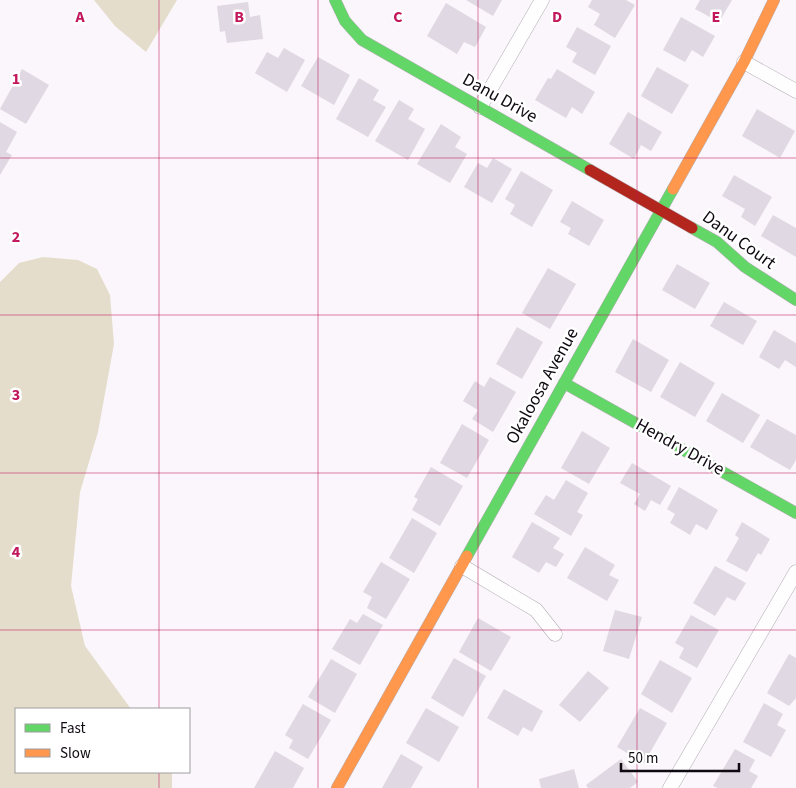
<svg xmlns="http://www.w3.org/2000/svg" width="796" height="788" viewBox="0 0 796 788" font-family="'Source Sans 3',sans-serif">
  <rect width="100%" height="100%" fill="#faf6fb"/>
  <!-- green -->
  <g fill="#e5ddcb">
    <path d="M94,0H177L146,52L115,26Z"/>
    <path d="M43,257L78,260L97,269L110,295L114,344L98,432L80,492L71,586L85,646L131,709H16V772H172V788H0V282L19,263Z"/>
  </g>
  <!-- building -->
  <g fill="#e0d8e2">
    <path d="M466,0H502L493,16Z"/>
    <path d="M592,0H626L635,5L615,38L594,25L600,14L588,7Z"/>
    <path d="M700,0H732L719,22L695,9Z"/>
    <path d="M248,2L250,17L260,15L263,39L227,43L225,31L220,32L217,6Z"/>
    <path d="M446,3L486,27L475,47L464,42L457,54L427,36Z"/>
    <path d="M681,17L715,36L703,57L692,50L685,62L663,50Z"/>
    <path d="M577,27L611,46L595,75L572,62L577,53L566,47Z"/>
    <path d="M284,48L305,60L287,92L255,73L267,52L278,58Z"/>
    <path d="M318,57L350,75L334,105L301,86Z"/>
    <path d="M657,67L689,85L672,114L641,96Z"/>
    <path d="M22,69L49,85L26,124L0,109Z"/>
    <path d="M557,69L595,92L582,114L572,107L566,118L535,100L548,78L551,79Z"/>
    <path d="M359,78L379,90L373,100L386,107L368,137L336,119Z"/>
    <path d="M399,100L414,109L408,119L425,129L408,160L375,141Z"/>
    <path d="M757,109L795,131L780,158L742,136Z"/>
    <path d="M628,112L662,132L651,151L641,145L634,159L609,144Z"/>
    <path d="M0,122L17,132L6,152L12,155L0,175Z"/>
    <path d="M441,124L461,137L455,147L467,154L450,183L417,164Z"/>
    <path d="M493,158L512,169L492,203L464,187L478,163L487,168Z"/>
    <path d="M521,171L553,190L532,227L510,214L515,205L505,199Z"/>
    <path d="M734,175L772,197L755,226L741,217L745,209L722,196Z"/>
    <path d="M572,201L604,220L589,246L568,234L571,228L560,222Z"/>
    <path d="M773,215L796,228V257L761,236Z"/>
    <path d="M677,264L710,283L695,309L662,290Z"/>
    <path d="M548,268L576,284L550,329L522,313Z"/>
    <path d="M724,302L757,321L743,345L710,326Z"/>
    <path d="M517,327L543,342L522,379L496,364Z"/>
    <path d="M774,330L796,343V367L785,360L779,369L759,357Z"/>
    <path d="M633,339L669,360L651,392L615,372Z"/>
    <path d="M680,362L715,383L695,417L660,397Z"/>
    <path d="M490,377L516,392L493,432L472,419L478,410L463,401L475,381L484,387Z"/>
    <path d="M722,393L760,415L743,443L706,421Z"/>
    <path d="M767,419L796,435V460L790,470L750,447Z"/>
    <path d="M462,424L489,440L467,478L440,463Z"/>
    <path d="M582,431L610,448L589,484L561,468Z"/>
    <path d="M632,463L671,486L660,505L651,500L645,511L634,504L640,494L620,483Z"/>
    <path d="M431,467L463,486L440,526L412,510L418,499L414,497Z"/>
    <path d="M566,480L588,493L577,512L583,515L571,536L534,514L546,495L554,500Z"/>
    <path d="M679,487L718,510L707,530L696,524L690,535L670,523L675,514L667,509Z"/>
    <path d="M412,518L437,533L414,573L389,558Z"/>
    <path d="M532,522L560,538L553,548L564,554L556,567L546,562L539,573L512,557Z"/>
    <path d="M742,522L770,539L761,555L758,553L747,572L726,561L739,538L735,535Z"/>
    <path d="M585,547L615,565L609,575L619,580L607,601L567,578Z"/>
    <path d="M381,562L410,579L386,619L367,608L372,597L363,592Z"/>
    <path d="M715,566L746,583L735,601L727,597L715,616L693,603Z"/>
    <path d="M615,610L642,617L629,659L603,651Z"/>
    <path d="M363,614L383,625L360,665L332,649L350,619L357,623Z"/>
    <path d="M691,615L719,630L697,668L679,658L684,648L675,643Z"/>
    <path d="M478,618L511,637L491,671L459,652Z"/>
    <path d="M789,654L796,658V698L789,706L767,693Z"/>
    <path d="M454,658L486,676L463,717L431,698Z"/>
    <path d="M331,659L357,674L335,713L308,697Z"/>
    <path d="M660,660L692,678L672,713L641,694Z"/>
    <path d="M588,671L609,688L580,722L559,705Z"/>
    <path d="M504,689L543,711L532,732L523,727L518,736L487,718Z"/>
    <path d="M764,703L783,714L777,725L786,730L771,757L743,742Z"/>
    <path d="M303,704L331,720L308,759L289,748L293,740L285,735Z"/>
    <path d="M426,708L459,727L439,762L406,743Z"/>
    <path d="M640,708L667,723L644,763L617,747Z"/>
    <path d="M735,749L755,760L749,771L758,776L751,788H718L713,786Z"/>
    <path d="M275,751L304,768L293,788H254Z"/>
    <path d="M401,754L423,767L411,788H382Z"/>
    <path d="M621,759L638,782L630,788H588L586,785Z"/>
    <path d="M574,769L579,788H541L539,779Z"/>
  </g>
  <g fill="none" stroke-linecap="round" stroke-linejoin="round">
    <defs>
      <g id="street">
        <path d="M744,62L796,91"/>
        <path d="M480,107L542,0"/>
        <path d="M462,566L536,610L555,634"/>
        <path d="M670,788L796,572"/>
      </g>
      <g id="fast">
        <path d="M335,0L345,21L362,40L590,170"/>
        <path d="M692,228L717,242L745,267L796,300"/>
        <path d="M564,383L796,513"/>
        <path d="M467,556L673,189"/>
      </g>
      <g id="slow">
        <path d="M673,189L744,62L774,0"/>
        <path d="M337,788L467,556"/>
      </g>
      <path id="jam" d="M590,170L692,228"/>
    </defs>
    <!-- street casing -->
    <use href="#street" stroke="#b4afb6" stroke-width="15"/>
    <!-- fast casing -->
    <use href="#fast" stroke="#b4afb6" stroke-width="12"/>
    <!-- slow casing -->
    <use href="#slow" stroke="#b4afb6" stroke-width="12"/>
    <!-- jam casing -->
    <use href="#jam" stroke="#b4afb6" stroke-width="12"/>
    <!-- street -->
    <use href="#street" stroke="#fefefe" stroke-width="14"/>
    <!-- fast -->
    <use href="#fast" stroke="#63d668" stroke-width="11"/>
    <!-- slow -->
    <use href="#slow" stroke="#ff974d" stroke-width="11"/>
    <!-- jam -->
    <use href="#jam" stroke="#b3261e" stroke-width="11"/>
  </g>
  <!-- grid -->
  <path fill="none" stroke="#c2185b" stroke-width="1" stroke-opacity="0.55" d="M159,0V709M318,0V788M478,0V788M637,0V788M0,158H796M0,315H796M0,473H796M0,630H796M159,772V788"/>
  <g text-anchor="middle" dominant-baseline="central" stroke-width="5" stroke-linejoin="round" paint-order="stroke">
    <!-- street labels -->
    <g font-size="18" fill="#0f0911" stroke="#fff">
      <text transform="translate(500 98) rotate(29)">Danu Drive</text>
      <text transform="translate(739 240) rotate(36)">Danu Court</text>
      <text transform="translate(542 386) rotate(-61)">Okaloosa Avenue</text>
      <text transform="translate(680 447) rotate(29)">Hendry Drive</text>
    </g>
  </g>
  <g font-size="16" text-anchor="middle" font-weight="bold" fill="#c2185b" stroke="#fff" stroke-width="5" stroke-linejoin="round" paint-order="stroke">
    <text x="80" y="22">A</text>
    <text x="239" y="22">B</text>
    <text x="398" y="22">C</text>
    <text x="557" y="22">D</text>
    <text x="716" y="22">E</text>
    <text x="16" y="84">1</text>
    <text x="16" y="242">2</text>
    <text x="16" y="400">3</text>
    <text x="16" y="557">4</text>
  </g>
  <!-- legend -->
  <rect x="15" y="708" width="175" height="65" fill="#ffffff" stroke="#9f9da0"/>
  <rect x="25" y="724" width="25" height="8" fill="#63d668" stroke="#9f9da0"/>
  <text x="60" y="733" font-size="15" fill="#0f0911">Fast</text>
  <rect x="25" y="749" width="25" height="8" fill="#ff974d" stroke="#9f9da0"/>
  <text x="60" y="758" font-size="15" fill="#0f0911">Slow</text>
  <!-- scale -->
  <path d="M621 763v8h118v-8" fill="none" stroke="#0f0911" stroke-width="2.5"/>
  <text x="628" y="763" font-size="15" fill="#0f0911" stroke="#ffffff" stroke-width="4" paint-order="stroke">50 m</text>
</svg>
